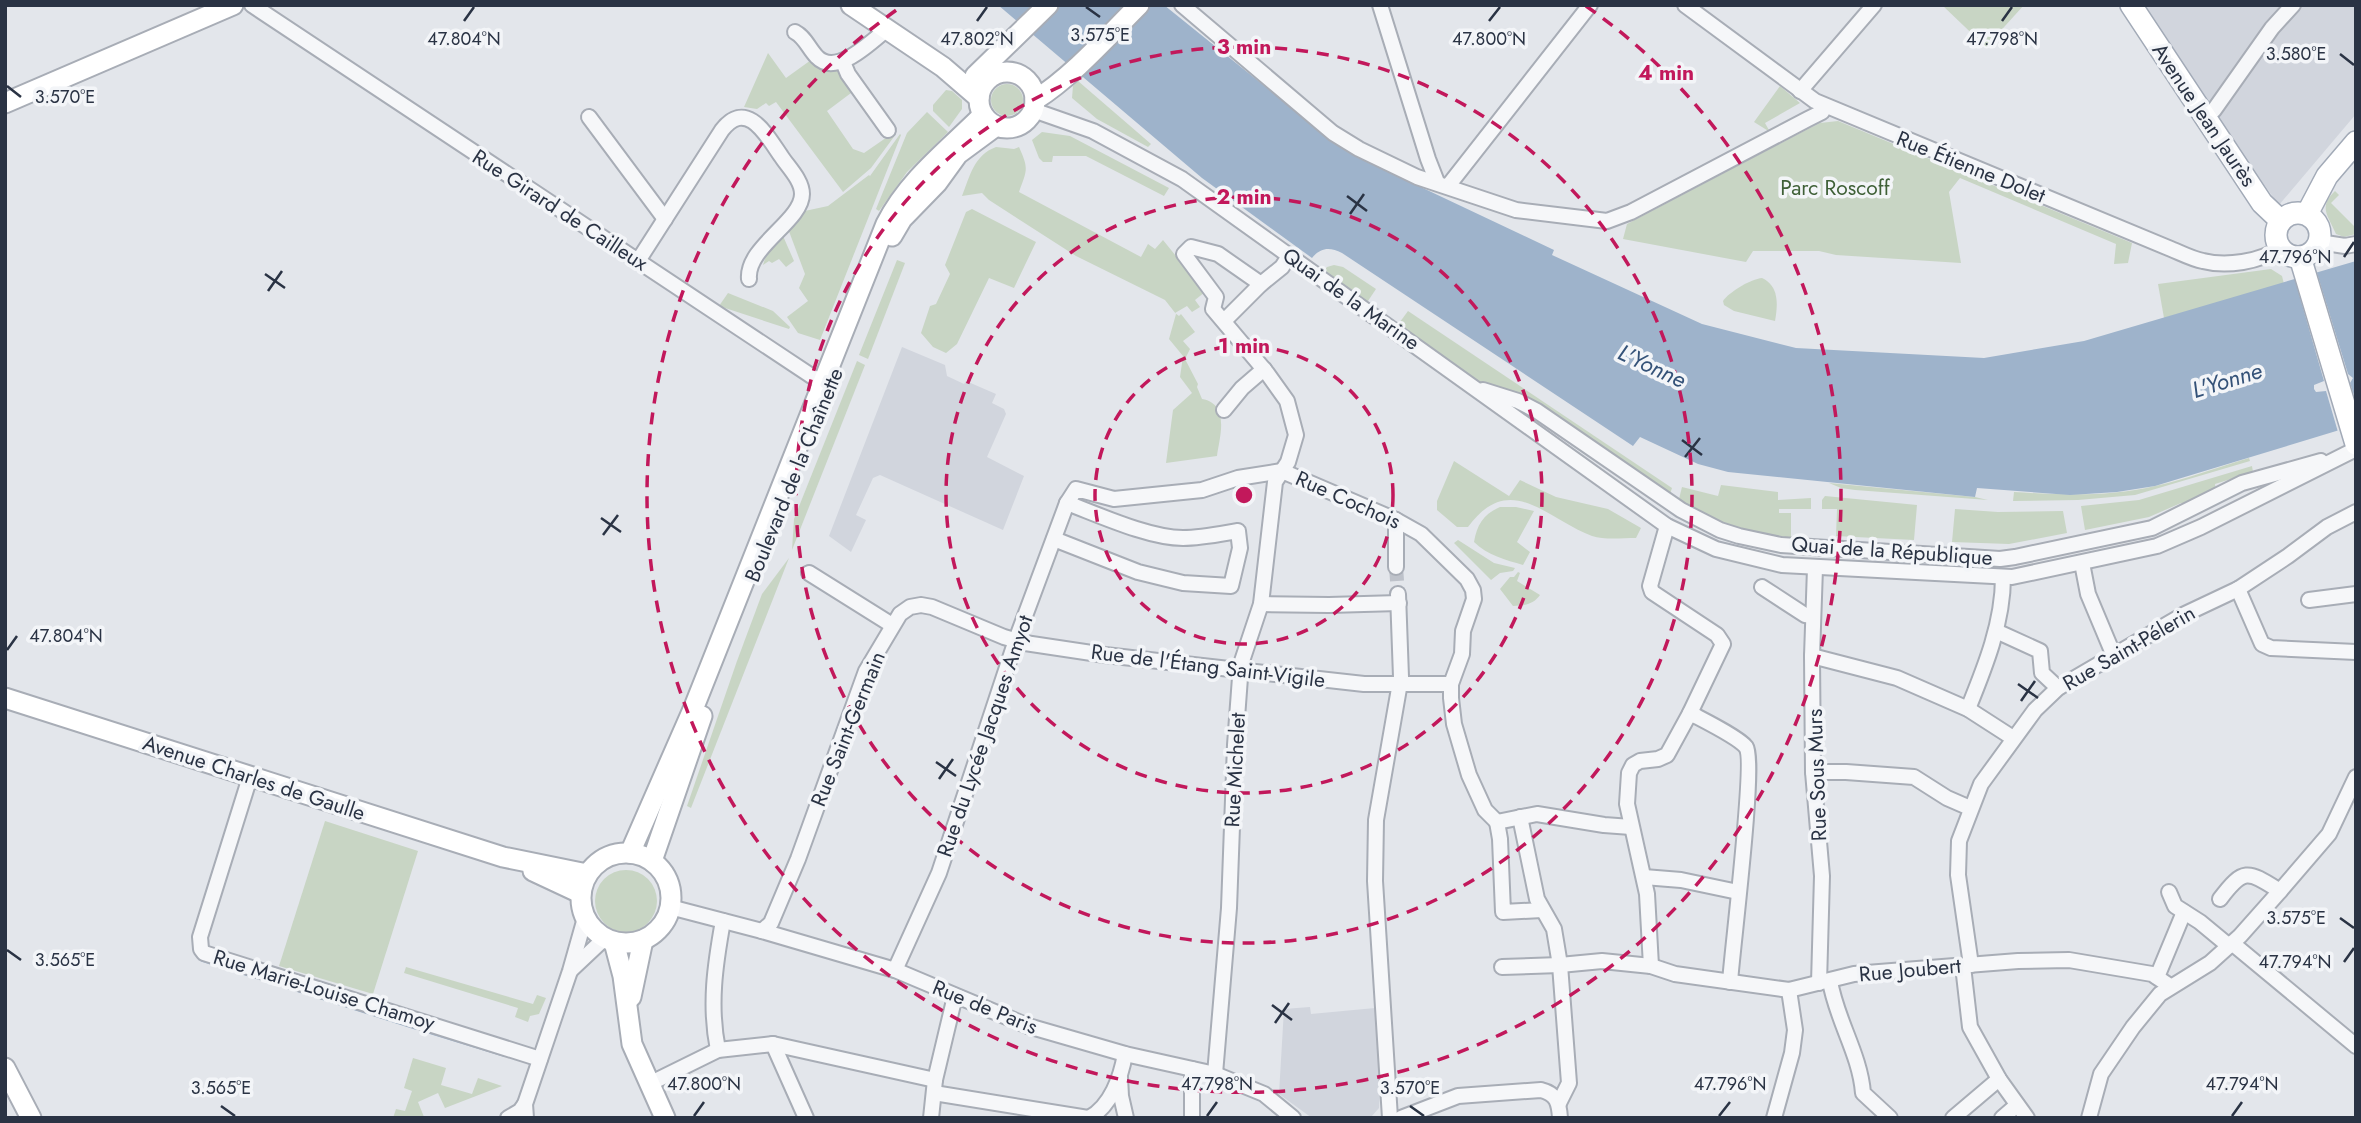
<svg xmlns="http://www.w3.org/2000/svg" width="2361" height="1123" viewBox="0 0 2361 1123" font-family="Jost,sans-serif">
  <rect width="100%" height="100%" fill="#e3e6eb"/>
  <!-- built -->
  <g fill="#d1d5dd">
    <path d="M2144,5H2356V114L2279,205L2222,127Z"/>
    <path d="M902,347L945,365L947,376L964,384L966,381L996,394L992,403L1004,409L1006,414L987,457L1024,476L1003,530L880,475L873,478L856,515L866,520L851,552L829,536Z"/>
    <path d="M1310,1007L1311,1014L1375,1008L1380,1086L1379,1108L1371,1117L1312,1118L1279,1094L1284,1009Z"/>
  </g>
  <!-- green -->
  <g fill="#c8d5c4">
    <path d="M1942,5H2024L1986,47Z"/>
    <path d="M768,53L786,78L811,60L823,69H836L851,93L827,111L853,149L864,153L893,133L896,134L871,168L843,192L776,102L769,106L766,103L757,109L744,107Z"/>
    <path d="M1078,81L1151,144L1148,147L1097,119L1072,98L1073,86Z"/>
    <circle cx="1007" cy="100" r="16"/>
    <path d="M1780,86L1800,103L1765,123L1770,132L1754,122Z"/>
    <path d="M946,90L952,91L962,100V109L949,127L933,111V105Z"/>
    <path d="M927,112L948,132L907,172L879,211L876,209L907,133Z"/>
    <path d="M1838,121L2132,243L2128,263L2114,264L2116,244L1960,178L1949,192L1961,263L1836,255L1819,251H1753L1746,262L1623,239L1627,224L1804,131L1820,123Z"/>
    <path d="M1042,132L1070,136L1169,188L1164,196L1086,156H1053L1052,162H1043L1039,158L1032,140Z"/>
    <path d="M900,134L901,135L820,340L798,333L787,317L808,301L799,288L805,274L787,226L800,212L828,206L869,175L870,176Z"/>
    <path d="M996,147L1014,149L1019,147C1029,169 1027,170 1019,192L1141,257L1148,244L1155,249L1163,240L1205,292L1195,300L1200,307L1192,312L1187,306L1175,313L1179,316L1181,314L1195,332L1183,341L1190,349L1185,359L1198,384L1197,387L1202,399C1231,404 1219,439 1217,456L1166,463L1173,410L1192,393L1180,377L1183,356L1169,339L1176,314L1165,300L1076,256L989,200L982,193L962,196C970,176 974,155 996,147Z"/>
    <path d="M2335,191L2339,195L2331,203L2356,228V234L2344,237L2336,234C2328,215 2318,207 2335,191Z"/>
    <path d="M972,209L1036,242L1014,288L989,278L957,344L946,353L933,347L921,333L930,306L936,304L950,274L945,265L966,212Z"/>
    <path d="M783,236L794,261L786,267L779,259L772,263L769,261L763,265C766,254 773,241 783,236Z"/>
    <path d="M897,260L905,263L868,359L859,355Z"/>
    <path d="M1334,265L1343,267L1376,289L1366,304L1322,273L1327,267Z"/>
    <path d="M2271,269L2282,276L2284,284L2164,318L2158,284Z"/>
    <path d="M1762,278C1779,286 1778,304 1775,321L1734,311L1724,305L1723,301C1729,292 1751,279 1762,278Z"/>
    <path d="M728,293L773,311L790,327L789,329L719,306Z"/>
    <path d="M1408,311L1672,488L1669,497L1483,387L1397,326Z"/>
    <path d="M857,361L865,365L792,550L794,519Z"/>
    <path d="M2249,458L2250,461L2135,495L2078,500L2013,501L2014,492C2061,495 2109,497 2155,486C2187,479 2218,467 2249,458Z"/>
    <path d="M1454,461L1509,496L1520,480L1556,497L1608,509L1641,528L1636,538C1622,538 1604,540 1592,536C1545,518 1510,470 1468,527H1457L1437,510V501Z"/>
    <path d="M2252,466L2253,472L2215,484L2216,491L2188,505L2181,503L2149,517L2085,530L2081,506L2139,500Z"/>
    <path d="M1829,483L1975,497L1988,500L1855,490L1841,488Z"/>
    <path d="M1721,485L1778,492V500L1811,498V509H1779V513H1791V542L1745,534L1678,503L1682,487L1718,496Z"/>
    <path d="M1825,496L1917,505L1914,540L1836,536L1837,509H1822V500Z"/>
    <path d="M1500,507H1516L1534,511L1517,542L1530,552L1523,565C1506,560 1487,555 1474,542C1477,524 1484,514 1500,507Z"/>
    <path d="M1955,509L1998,512L2063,511L2067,533L2009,544L1952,542Z"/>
    <path d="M1458,540L1494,563L1515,568L1513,571L1500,573L1491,580L1454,543Z"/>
    <path d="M789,558L691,808L687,806L737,661L762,594Z"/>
    <path d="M1518,572L1520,573L1517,581L1540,595C1534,604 1524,606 1513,606L1500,589L1510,577H1514Z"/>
    <path d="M325,821L418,851L373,994L279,966Z"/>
    <circle cx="626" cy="901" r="31"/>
    <path d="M406,967L533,1004L537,995L546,998L539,1014L530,1016L528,1022L515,1017L518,1008L404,973Z"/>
    <path d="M413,1058L446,1068L441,1085L472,1094L478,1078L502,1086L445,1108L438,1093L418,1102L424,1117L393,1118L396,1109L405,1111L412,1091L404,1088Z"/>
  </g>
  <!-- water -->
  <path fill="#9eb3cb" d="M998,5H1164L1334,142L1389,172L1554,250L1552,255L1702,324L1796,348L1984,358L2084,341L2356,261V425L2155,486L2117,492L2070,495L1977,488L1975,497L1728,472L1698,464L1640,437L1633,446L1342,253C1330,247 1321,247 1312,258L1202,178Z"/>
  <!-- pier -->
  <path fill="#e3e6eb" d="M2317,273L2348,374L2353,378L2350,383L2356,401V426L2338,432L2326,391L2316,392L2314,389V385L2324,381L2295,280Z"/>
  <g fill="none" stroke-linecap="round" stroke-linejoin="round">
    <!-- stream -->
    <g stroke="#9eb3cb" stroke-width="3.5">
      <path d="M202,960L416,1028"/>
      <path d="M426,1031L504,1055"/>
    </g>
    <!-- street-tunnel -->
    <path stroke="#bec2ca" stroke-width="14" stroke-dasharray="14 7" stroke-linecap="butt" d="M1396,567L1398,594"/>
    <defs>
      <g id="street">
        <path d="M252,5L822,383"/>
        <path d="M1182,5L1333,133L1359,149L1417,177L1516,210L1607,221L1631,212L1808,119L1822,112L1825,106"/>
        <path d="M1380,5L1428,159L1437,182"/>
        <path d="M1685,5L1815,101L2171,249C2181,253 2192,259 2203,261C2226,267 2260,262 2280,248"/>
        <path d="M795,32C805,37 809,49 817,57C836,77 871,42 887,29"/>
        <path d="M843,62L848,74L888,130"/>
        <path d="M1800,91L1874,5"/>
        <path d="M1033,110L1093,131L1182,179L1667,526L1716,549L1782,565L2012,577L2157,546L2201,527L2356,449"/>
        <path d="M589,117L665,219"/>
        <path d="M2204,118L2214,110L2272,28L2293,5"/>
        <path d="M1448,186L1590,5"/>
        <path d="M2319,242L2345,246L2356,244"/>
        <path d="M638,261L722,130C747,98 767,136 781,156C788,167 802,180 802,194C802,221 746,247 749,279"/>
        <path d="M1224,321L1261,284L1282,267L1289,256"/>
        <path d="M1483,390L1518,401L1537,411L1681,510L1720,530L1739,536L1781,545L2000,559L2015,557L2152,528L2242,483L2321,461"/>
        <path d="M1224,410L1242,388L1264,369"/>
        <path d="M1054,539L1138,572L1183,583L1231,586L1240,548L1238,531C1220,534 1201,538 1183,538C1149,538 1099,515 1067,503"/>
        <path d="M2082,563L2088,594L2114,656"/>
        <path d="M1396,567V520"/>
        <path d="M1815,568L1812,656L1813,772L1822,876L1819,983"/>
        <path d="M809,573L892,625"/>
        <path d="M1762,587L1805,615L1813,616"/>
        <path d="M2238,589L2262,644L2271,648L2356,652"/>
        <path d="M2309,600L2356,594"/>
        <path d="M1261,604L1329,605L1399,603"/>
        <path d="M1996,631L2040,651L2042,673L2058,688"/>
        <path d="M1812,656L1897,678L1968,709L2013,738"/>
        <path d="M1968,709C1985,667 2003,623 2003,577"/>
        <path d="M1690,713C1703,720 1738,737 1746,747C1756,761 1732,951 1730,982"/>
        <path d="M1813,772H1846L1914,777L1947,798L1970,808"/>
        <path d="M250,777L200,937L201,949L204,953L540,1059"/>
        <path d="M1520,817L1537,899L1554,929L1560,965L1569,1083L1559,1103"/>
        <path d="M1497,822L1537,814L1604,825L1631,827"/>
        <path d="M1497,822L1500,839L1503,912L1542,910"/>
        <path d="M1644,877L1681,880L1738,892"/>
        <path d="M2169,892L2175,906L2200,922L2229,946"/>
        <path d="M2220,899C2244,867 2248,871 2280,891"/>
        <path d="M670,907L762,931L895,970L1028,1026L1125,1054L1215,1074L1264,1094L1293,1118"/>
        <path d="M762,931L771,923L798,859L866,671L900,614L910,607L921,605L932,607L1004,637L1025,643L1105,655L1364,684H1451"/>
        <path d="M2232,943L2356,1046"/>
        <path d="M1971,965L1958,875L1959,841L1981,784L2035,710L2058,688L2183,615L2238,589L2288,556L2327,527L2356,512"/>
        <path d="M1651,966L1647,894L1627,804L1629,773L1633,765L1640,761L1658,759L1667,755L1690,713L1723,644L1717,635L1652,592L1650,586L1667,526"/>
        <path d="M1963,966L1970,1027L1999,1079L2027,1118"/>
        <path d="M1502,967L1560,965L1602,961L1651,966L1675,974L1789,990L1854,974L2018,961L2069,960L2152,974L2170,986"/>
        <path d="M571,970L605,938"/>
        <path d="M895,970L939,873L1016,640L1067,503L1076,489L1114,499L1202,490L1238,478L1282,471L1396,520L1421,534L1467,579L1473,590L1474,599L1463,631L1462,654L1451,684V698L1454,724L1469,775L1485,810L1497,822"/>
        <path d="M2157,977L2184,912"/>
        <path d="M1830,981C1836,1019 1860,1054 1863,1093L1890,1118"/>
        <path d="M773,1044L806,1118"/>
        <path d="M718,1050C709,1006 715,965 723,921"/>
        <path d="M1192,1069V1118"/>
        <path d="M1215,1074L1229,908L1235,745L1241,664L1261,604L1275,482L1288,462L1296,435L1287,401L1267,373L1213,309L1216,297L1184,254L1191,247L1218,254L1261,284"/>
        <path d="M1120,1077L1121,1096L1126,1118"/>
        <path d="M649,1084L718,1050L773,1044L935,1080"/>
        <path d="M934,1093L1088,1118"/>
        <path d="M508,1118L520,1111L525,1104"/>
        <path d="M526,1118L525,1104L570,971L585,918"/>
        <path d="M931,1118L935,1080L955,996"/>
        <path d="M1089,1118C1111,1106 1121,1077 1125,1054"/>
        <path d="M1390,1118L1375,881L1376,820L1401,677L1398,594"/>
        <path d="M1401,1118L1458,1096L1541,1090C1557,1094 1559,1103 1560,1118"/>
        <path d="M1774,1118L1792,1053L1795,1030L1789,990"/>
        <path d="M1953,1118L1999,1079"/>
        <path d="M2002,1118L2017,1105"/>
        <path d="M2089,1118L2101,1074L2133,1027L2160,994L2210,963L2240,936L2280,891L2329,834L2356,777"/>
      </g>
      <g id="secondary">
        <path d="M851,5L943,67L979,98"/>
        <circle cx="1007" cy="100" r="28"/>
        <path d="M975,76L1048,5"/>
        <path d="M1035,100C1073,76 1107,37 1139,5"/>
        <path d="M5,103L233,5"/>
        <path d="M892,236L902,219L937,183L958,154L996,126"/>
        <path d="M5,698L503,857L587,874"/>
        <circle cx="626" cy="898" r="45"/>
        <path d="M630,853L694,707L886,224C909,179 948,150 983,115"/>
        <path d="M652,861L702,716"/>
        <path d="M533,871L580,893"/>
        <path d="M614,942L623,976L632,1044L665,1118"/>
        <path d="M631,997L643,940"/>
        <path d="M5,1068L31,1118"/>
      </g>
      <g id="primary">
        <path d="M2131,5L2262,203L2281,221"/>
        <circle cx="2298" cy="235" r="22"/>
        <path d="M2307,214L2327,176L2356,142"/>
        <path d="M2300,257L2356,444"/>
      </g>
    </defs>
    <!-- street casing -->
    <use href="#street" stroke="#a8adb6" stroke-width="18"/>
    <!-- secondary casing -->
    <use href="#secondary" stroke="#a8adb6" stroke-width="23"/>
    <!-- primary casing -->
    <use href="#primary" stroke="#a2aab7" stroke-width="24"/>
    <!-- street -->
    <use href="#street" stroke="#f6f7f9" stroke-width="14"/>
    <!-- secondary -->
    <use href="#secondary" stroke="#fff" stroke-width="19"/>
    <!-- primary -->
    <use href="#primary" stroke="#fff" stroke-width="21"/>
  </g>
  <!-- ticks -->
  <path fill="none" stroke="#2a3344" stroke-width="2.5" d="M1086,7L1100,17M464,21L474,7M977,21L987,7M1489,21L1500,7M2002,21L2012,7M2340,54L2354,65M7,86L21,97M1347,196L1367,211M1350,214L1364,194M2344,257L2354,242M265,274L285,288M268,291L282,271M1682,440L1702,455M1685,457L1700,438M601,518L621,532M603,535L618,515M7,650L17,636M2018,684L2038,698M2021,701L2035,681M936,762L956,776M939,779L953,759M2340,918L2354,928M7,950L21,960M2344,962L2354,948M1272,1005L1292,1020M1275,1023L1289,1003M221,1106L235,1116M1410,1106L1424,1116M694,1116L704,1102M1207,1116L1217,1102M1719,1116L1730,1102M2232,1116L2242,1102"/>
  <!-- distance rings -->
  <g fill="none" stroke="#c2185b" stroke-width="3.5" stroke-dasharray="12 9">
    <circle cx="1244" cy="495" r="149"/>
    <circle cx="1244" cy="495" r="298"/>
    <circle cx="1244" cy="495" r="448"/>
    <path d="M1586 6A597 597 0 1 1 902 6"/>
  </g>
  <g text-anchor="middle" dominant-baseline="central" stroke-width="7" stroke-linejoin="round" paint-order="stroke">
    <!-- street labels -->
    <g font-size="21" fill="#2a3344" stroke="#f3f5f8">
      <text transform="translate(2204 115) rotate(56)">Avenue Jean Jaurès</text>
      <text transform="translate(1971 167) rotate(22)">Rue Étienne Dolet</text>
      <text transform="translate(560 210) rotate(33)">Rue Girard de Cailleux</text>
      <text transform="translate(1351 299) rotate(35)">Quai de la Marine</text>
      <text transform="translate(794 475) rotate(-68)">Boulevard de la Chaînette</text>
      <text transform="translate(1348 500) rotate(24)">Rue Cochois</text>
      <text transform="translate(1892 551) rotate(4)">Quai de la République</text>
      <text transform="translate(2129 648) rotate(-30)">Rue Saint-Pélerin</text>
      <text transform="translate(1208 666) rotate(7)">Rue de l'Étang Saint-Vigile</text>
      <text transform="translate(848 729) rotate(-68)">Rue Saint-Germain</text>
      <text transform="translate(985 736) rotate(-71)">Rue du Lycée Jacques Amyot</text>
      <text transform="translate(1235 770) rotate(-87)">Rue Michelet</text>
      <text transform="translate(1817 775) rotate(-92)">Rue Sous Murs</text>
      <text transform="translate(254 778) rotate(18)">Avenue Charles de Gaulle</text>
      <text transform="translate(1910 970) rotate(-5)">Rue Joubert</text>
      <text transform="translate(324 990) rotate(17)">Rue Marie-Louise Chamoy</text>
      <text transform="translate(985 1007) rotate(22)">Rue de Paris</text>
    </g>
    <!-- park labels -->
    <g font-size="21" fill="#3f6037" stroke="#f3f5f8">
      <text x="1835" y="188">Parc Roscoff</text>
    </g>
    <!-- water labels -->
    <g font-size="23" font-style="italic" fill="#345278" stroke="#f3f5f8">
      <text transform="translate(1652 366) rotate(25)">L'Yonne</text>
      <text transform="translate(2227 380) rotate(-17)">L'Yonne</text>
    </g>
  </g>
  <g font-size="18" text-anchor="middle" fill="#2a3344" stroke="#f3f5f8" stroke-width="7" stroke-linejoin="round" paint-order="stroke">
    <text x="1100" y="41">3.575°E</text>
    <text x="464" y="45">47.804°N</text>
    <text x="977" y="45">47.802°N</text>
    <text x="1489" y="45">47.800°N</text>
    <text x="2002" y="45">47.798°N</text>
    <text x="2296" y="60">3.580°E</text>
    <text x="65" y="103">3.570°E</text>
    <text x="2295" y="263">47.796°N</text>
    <text x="66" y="642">47.804°N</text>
    <text x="2296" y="924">3.575°E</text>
    <text x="65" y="966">3.565°E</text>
    <text x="2295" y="968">47.794°N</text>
    <text x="704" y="1090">47.800°N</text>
    <text x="1217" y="1090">47.798°N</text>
    <text x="1730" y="1090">47.796°N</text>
    <text x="2242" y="1090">47.794°N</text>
    <text x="221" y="1094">3.565°E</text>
    <text x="1410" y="1094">3.570°E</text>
  </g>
  <circle cx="1244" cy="495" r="10" fill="#c2185b" stroke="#f3f5f8" stroke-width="3.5"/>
  <g font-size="21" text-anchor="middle" font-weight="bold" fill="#c2185b" stroke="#f3f5f8" stroke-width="7" stroke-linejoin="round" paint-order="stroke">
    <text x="1244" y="54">3 min</text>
    <text x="1666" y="80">4 min</text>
    <text x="1244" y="204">2 min</text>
    <text x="1244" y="353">1 min</text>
  </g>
  <!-- border -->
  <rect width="2361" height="1123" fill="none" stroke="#2a3344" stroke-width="14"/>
</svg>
